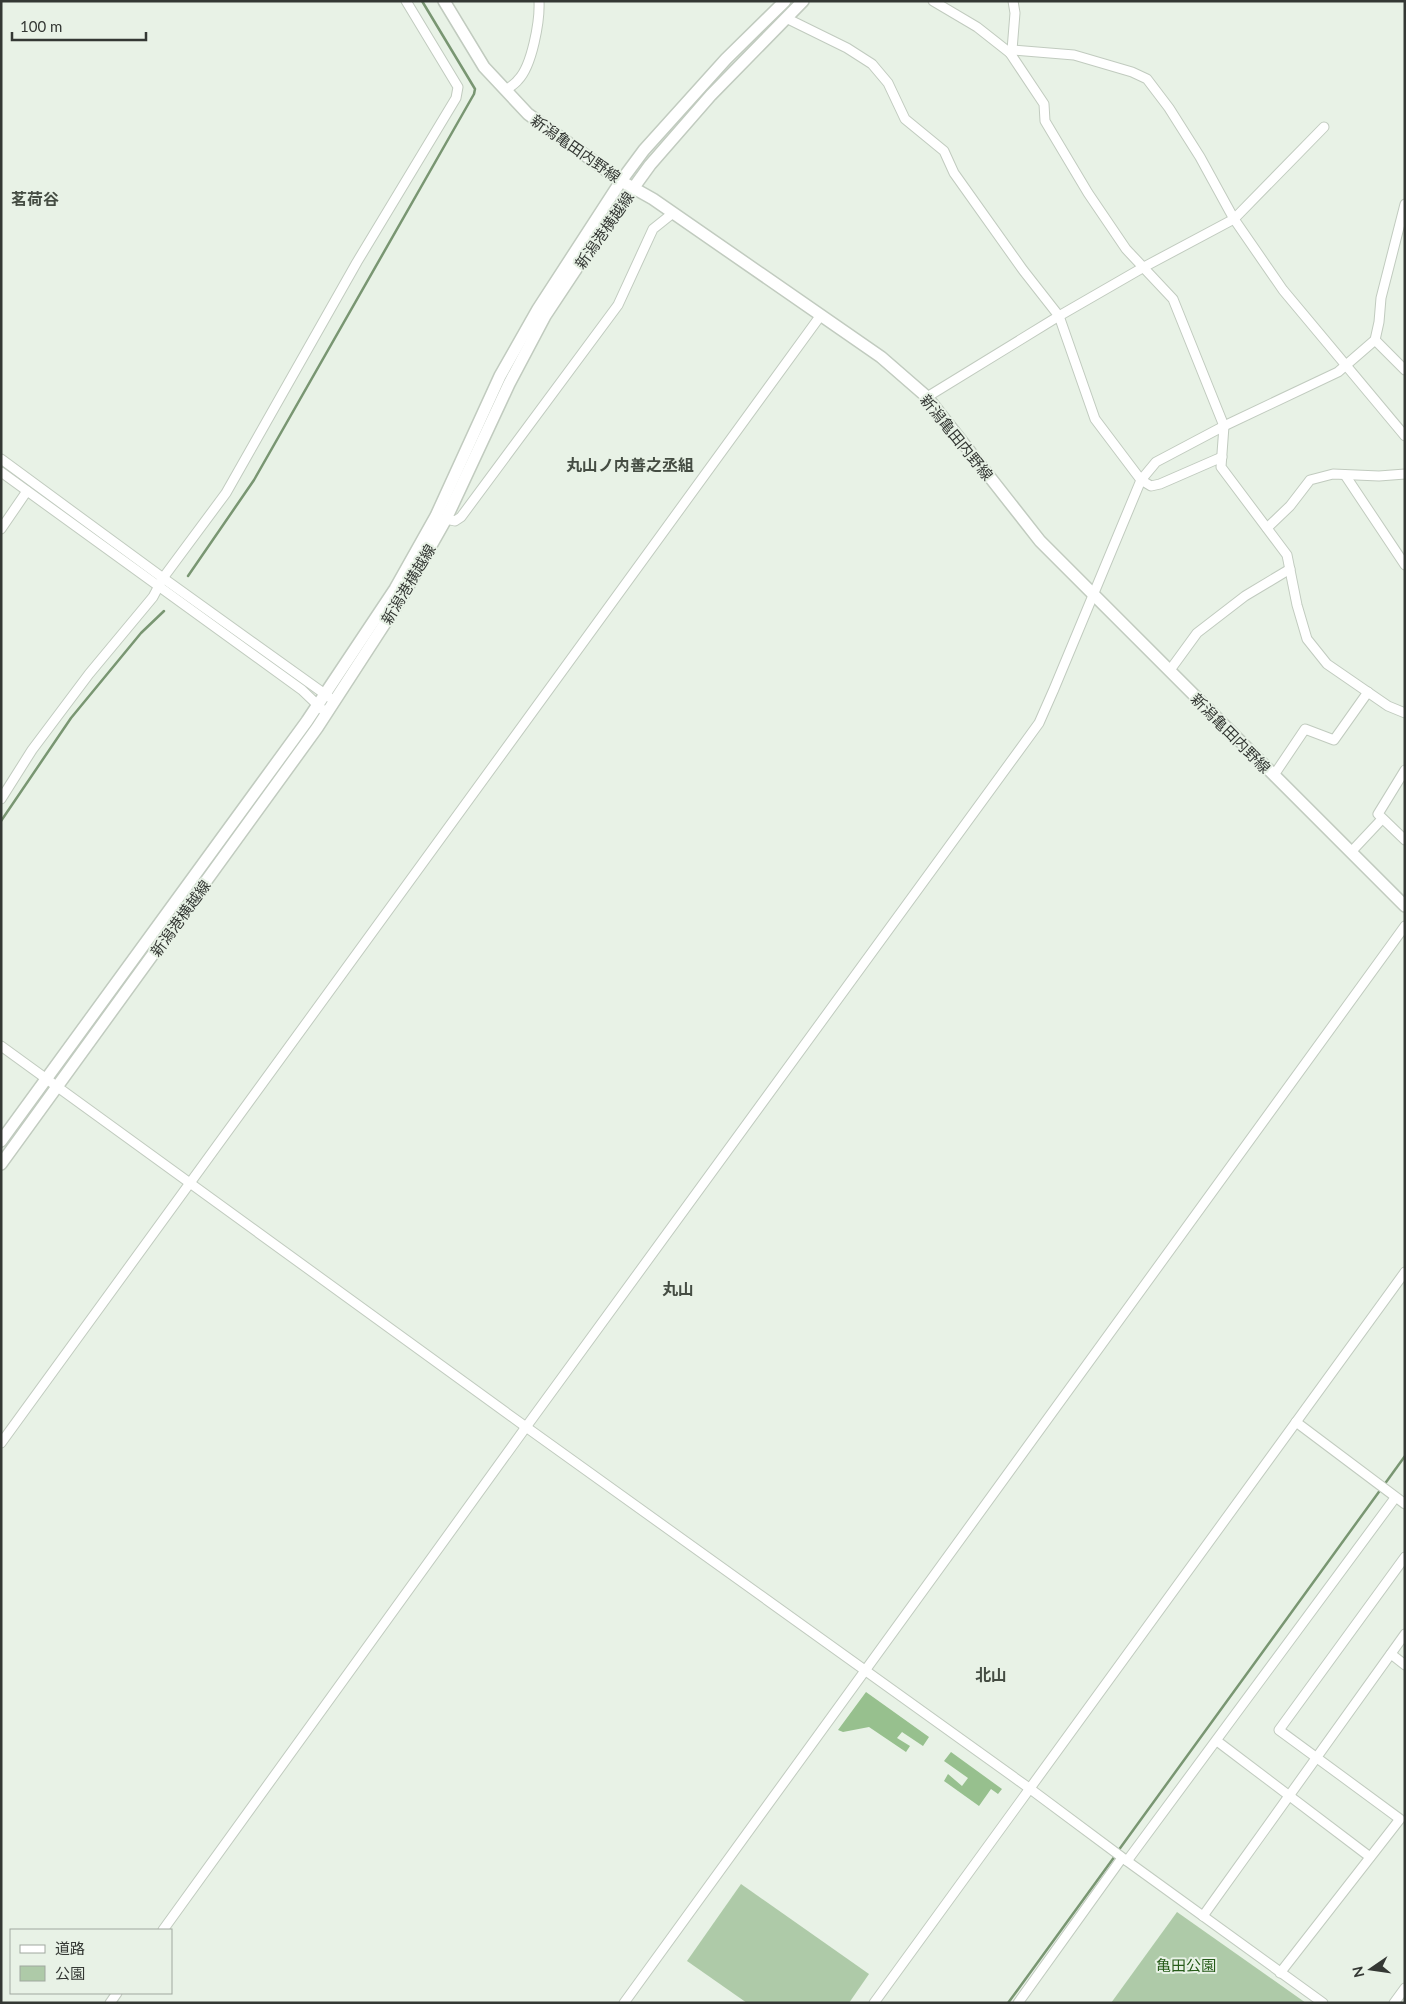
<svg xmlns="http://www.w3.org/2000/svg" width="1406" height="2004" viewBox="0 0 1406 2004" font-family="Lato,'Noto Sans JP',sans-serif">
  <rect width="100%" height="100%" fill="#e8f2e6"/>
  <!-- green -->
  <g fill="#aecaa8">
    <path d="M741,1884L869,1974L849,2003H747L687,1961Z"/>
    <path d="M1177,1912L1306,2003H1111Z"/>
  </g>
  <!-- forest -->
  <g fill="#97c08e">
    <path d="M866,1692L929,1737L923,1746L902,1732L897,1738L910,1746L906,1752L869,1727L843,1732L838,1730Z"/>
    <path d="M951,1752L1002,1789L998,1794L991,1789L979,1806L944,1781L948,1774L962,1786L968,1778L944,1761Z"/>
  </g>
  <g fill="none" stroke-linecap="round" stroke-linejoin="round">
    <!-- stream -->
    <g stroke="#799672" stroke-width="2.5">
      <path d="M188,576L254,480L474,94L475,89L422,1"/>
      <path d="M1,821L71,718L141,633L164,611"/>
      <path d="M1384,1485L1405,1456"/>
      <path d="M1118,1851L1381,1489"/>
      <path d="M1008,2003L1115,1856"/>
    </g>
    <defs>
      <g id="minor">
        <path d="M933,1L977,27L1010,53L1044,104L1045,121L1088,193L1126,249L1173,299L1224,426L1221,467L1287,555L1297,605L1307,639L1327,664L1388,706L1405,713"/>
        <path d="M786,18L847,48L872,64L888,83L905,119L944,151L954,173L1023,270L1059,316L1095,419L1141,480L1151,486L1160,484L1222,457"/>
        <path d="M1012,50L1015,13L1013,1"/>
        <path d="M1010,53L1012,50L1074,55L1132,72L1147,79L1169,108L1200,157L1234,219L1283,290L1405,436"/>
        <path d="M506,90C510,87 515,84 518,80C532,66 540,21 539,1"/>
        <path d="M1375,340L1405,370"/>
        <path d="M927,397L1059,316L1144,267L1234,219L1324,127"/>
        <path d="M1,459L163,578L329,697"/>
        <path d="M1,472L302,690L326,713"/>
        <path d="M1345,475L1405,565"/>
        <path d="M446,519L455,521L461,517L618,305L653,229L673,213"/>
        <path d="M1267,528L1290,506L1310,480L1333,474L1379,476L1405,474"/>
        <path d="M1,529L27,491"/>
        <path d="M1170,670L1197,633L1245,596L1290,569"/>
        <path d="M1405,770L1378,814L1405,840"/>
        <path d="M1274,775L1305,729L1334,740L1368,692"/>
        <path d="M1,799L32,750L89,674L153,597L163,578L226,493L357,262L456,98L458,87L406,1"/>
        <path d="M1351,852L1382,819"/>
        <path d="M1,1046L526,1427L1029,1788L1127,1861L1323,2003"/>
        <path d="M1296,1422L1405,1504"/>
        <path d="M1,1443L821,315"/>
        <path d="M1391,1654L1405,1665"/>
        <path d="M1217,1741L1370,1857"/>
        <path d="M1127,1861L1395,1498"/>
        <path d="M1203,1916L1405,1634"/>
        <path d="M163,1930L526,1427L1031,734L1039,723L1054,689L1141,480L1156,462L1224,426L1338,372L1375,340L1379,322L1381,298L1405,204"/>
        <path d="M1280,1973L1400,1819L1279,1730L1405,1557"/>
        <path d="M110,2003L117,1993"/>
        <path d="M624,2003L1405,926"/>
        <path d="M874,2003L1405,1272"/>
        <path d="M1018,2003L1122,1858"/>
        <path d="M1394,2003L1405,1988"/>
      </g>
      <g id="major">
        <path d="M444,1L484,67L528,114L621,181L653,199L881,357L927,397L1040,541L1405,906"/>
        <path d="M1,1141L307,721L395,589L436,516L500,376L538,309L621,181L644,150L726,59L785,1"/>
        <path d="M1,1164L317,728L402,597L446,519L509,384L545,316L590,248L650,165L711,95L803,1"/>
      </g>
    </defs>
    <!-- minor casing -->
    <use href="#minor" stroke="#c1cbbf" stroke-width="11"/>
    <!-- major casing -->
    <use href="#major" stroke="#c1cbbf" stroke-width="14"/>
    <!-- minor -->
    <use href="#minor" stroke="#fff" stroke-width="9"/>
    <!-- major -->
    <use href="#major" stroke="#fff" stroke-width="11"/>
  </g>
  <g text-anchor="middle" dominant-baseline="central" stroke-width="4" stroke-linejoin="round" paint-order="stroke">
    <!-- street labels -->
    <g font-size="15" fill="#343834" stroke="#e8f2e6">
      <text transform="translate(576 148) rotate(35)">新潟亀田内野線</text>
      <text transform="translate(604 230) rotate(-55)">新潟港横越線</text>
      <text transform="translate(957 437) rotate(51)">新潟亀田内野線</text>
      <text transform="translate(408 584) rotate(-59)">新潟港横越線</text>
      <text transform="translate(1231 733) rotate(45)">新潟亀田内野線</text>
      <text transform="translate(180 918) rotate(-54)">新潟港横越線</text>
    </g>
    <!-- park labels -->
    <g font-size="15" fill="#265b19" stroke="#e8f2e6">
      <text x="1186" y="1965">亀田公園</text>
    </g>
    <!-- neighbourhood labels -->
    <g font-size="16" font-weight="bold" fill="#454d43" stroke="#e8f2e6">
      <text x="35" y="198">茗荷谷</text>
      <text x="630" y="464">丸山ノ内善之丞組</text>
      <text x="678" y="1288">丸山</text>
      <text x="991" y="1674">北山</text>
    </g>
  </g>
  <!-- border -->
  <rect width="1406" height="2004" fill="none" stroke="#343834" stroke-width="5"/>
  <!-- legend -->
  <rect x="10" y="1929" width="162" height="65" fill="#e8f2e6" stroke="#a0a89f"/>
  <rect x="20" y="1945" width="25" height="8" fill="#ffffff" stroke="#a0a89f"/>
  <text x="55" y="1954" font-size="15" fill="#343834">道路</text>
  <rect x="20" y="1966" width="25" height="15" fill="#aecaa8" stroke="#a0a89f"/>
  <text x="55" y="1979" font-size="15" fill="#343834">公園</text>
  <!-- north arrow -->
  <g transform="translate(1371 1969) rotate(257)" stroke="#e8f2e6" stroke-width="4" paint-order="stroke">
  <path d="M0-4L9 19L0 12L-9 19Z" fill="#343834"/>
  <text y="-8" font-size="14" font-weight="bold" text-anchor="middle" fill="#343834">N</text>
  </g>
  <!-- scale -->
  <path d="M12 32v8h134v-8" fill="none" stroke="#343834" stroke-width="2.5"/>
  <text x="20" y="32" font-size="15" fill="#343834" stroke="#e8f2e6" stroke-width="4" paint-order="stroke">100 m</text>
</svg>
